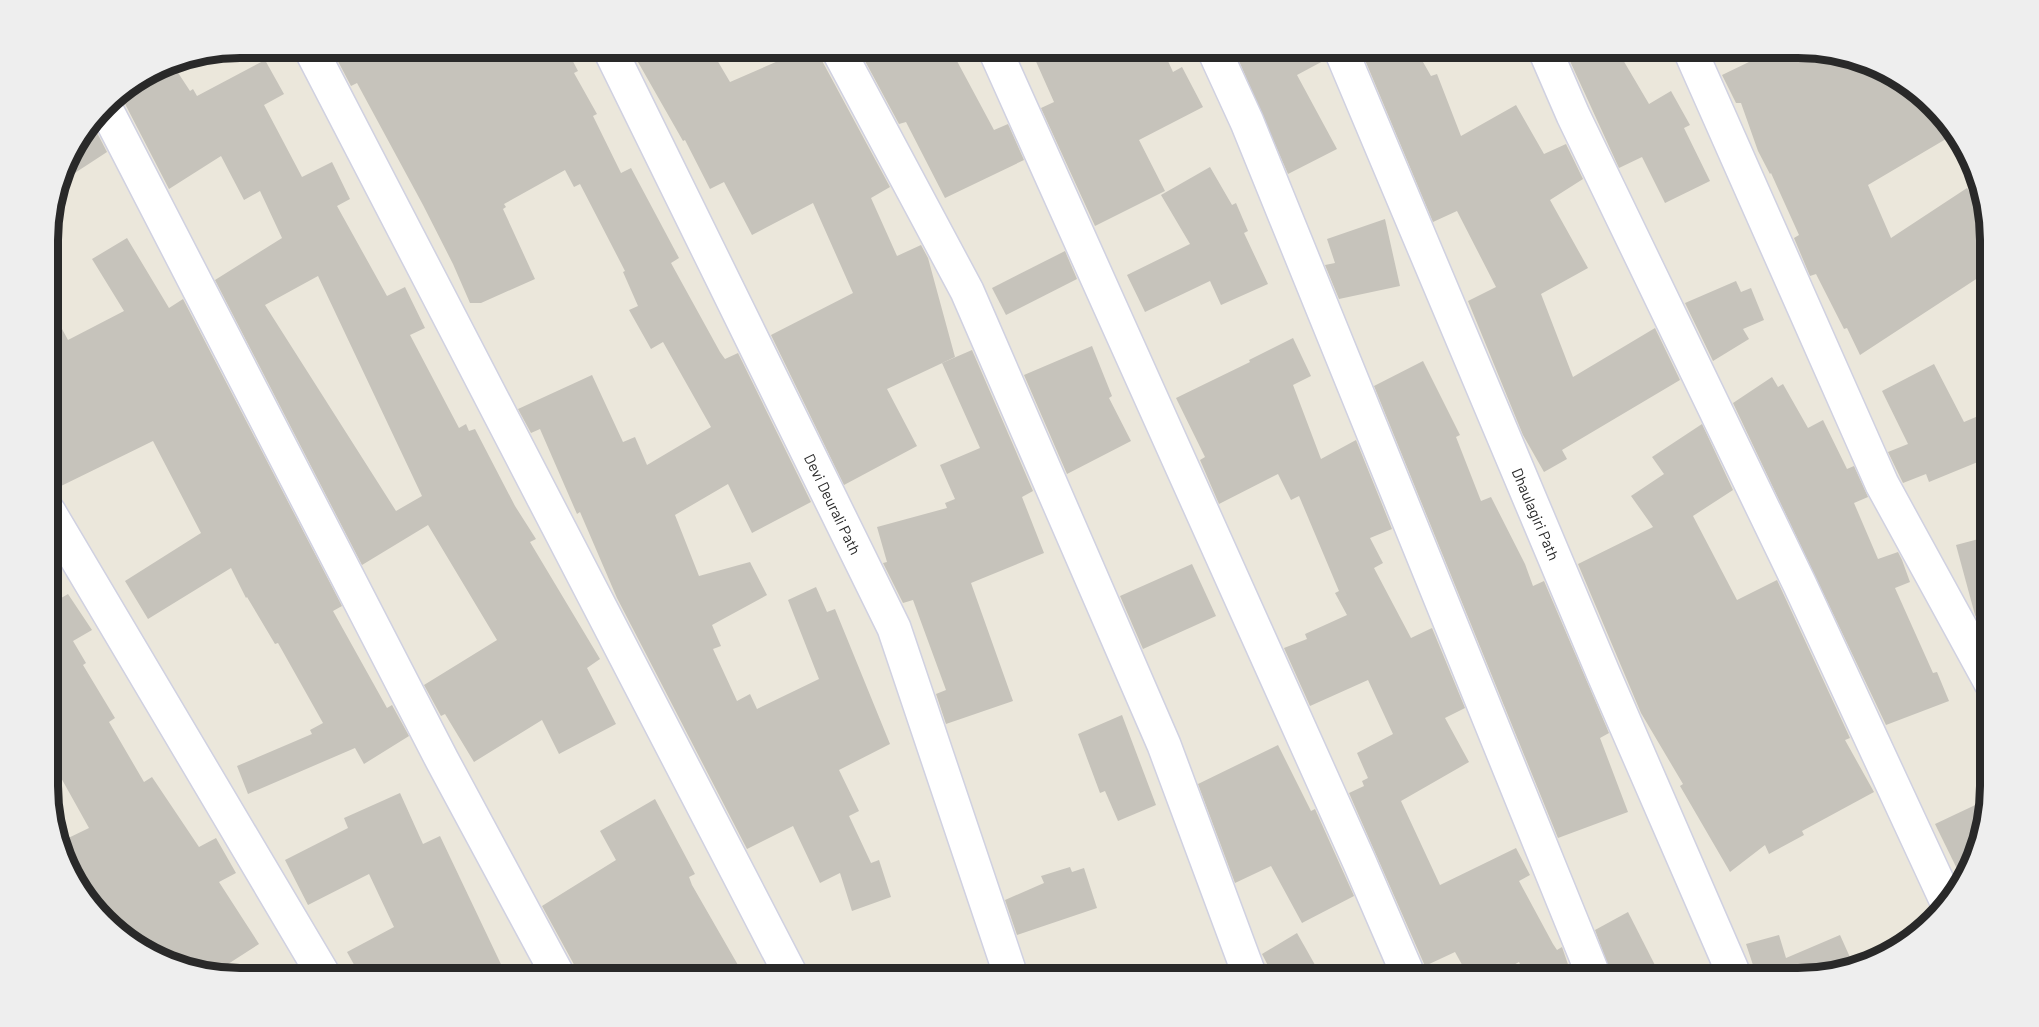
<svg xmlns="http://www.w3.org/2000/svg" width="2039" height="1027" viewBox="0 0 2039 1027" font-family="Barlow,sans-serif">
  <rect width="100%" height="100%" fill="#ebe7db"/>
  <!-- building -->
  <g fill="#c6c3bb" fill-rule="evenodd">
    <path d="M331,48H566L578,71L574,73L597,114L593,116L621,173L631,168L679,258L671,263L720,352L725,359L738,353L811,502L752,533L728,484L675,515L699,576L750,562L767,595L712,625L721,646L713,649L737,701L750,694L757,709L819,679L788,600L816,587L827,612L835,609L890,744L839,770L859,811L849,816L871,863L879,860L891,897L852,911L840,873L820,883L793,826L747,849L617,598L580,512L577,514L540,429L531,433L518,409L592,375L623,442L635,437L647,465L711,427L663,342L651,349L629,310L638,306L623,272L625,271L580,184L574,187L565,170L504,204L506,207L503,209L535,279L481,303H470L453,264L423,205L357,83L351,86Z"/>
    <path d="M630,48H710L730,82L808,48H818L820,57L890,187L871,198L897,256L921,245L928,258L955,357L887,389L917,446L844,485L771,335L853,293L813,203L752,235L724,182L710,189L685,140L683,141Z"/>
    <path d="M858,48H950L994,130L1008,124L1024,160L945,198L906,122L899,124Z"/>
    <path d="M1030,48H1162L1173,72L1182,67L1203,107L1139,140L1165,191L1095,226L1041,108L1054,102Z"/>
    <path d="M1263,48H1322L1325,60L1297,75L1337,149L1288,174L1239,61Z"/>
    <path d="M1360,48H1415L1431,76L1437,74L1461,136L1516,105L1544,154L1566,144L1583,179L1550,200L1588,268L1541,294L1573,377L1655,328L1680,380L1562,450L1567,459L1544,472L1523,435L1468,301L1496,287L1457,211L1433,222Z"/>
    <path d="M1564,48H1616L1649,104L1671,91L1690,125L1684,128L1710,181L1665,203L1642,157L1619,168Z"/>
    <path d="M1778,48H1798L1883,68L1940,117L1951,136L1868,185L1891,238L1967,188L1989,222L1990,270L1860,355L1847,328L1844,329L1816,274L1810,276L1794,238L1799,235L1771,173L1770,174L1758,151L1741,103H1736L1722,75Z"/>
    <path d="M265,60L284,94L264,105L302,177L332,162L350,199L337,206L387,296L405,287L425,328L410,335L459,428L466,424L469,431L475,429L515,506L536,539L530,542L600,659L587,668L616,724L559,754L542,720L474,762L445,714L441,716L424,685L497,640L428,525L362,565L215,280L282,238L260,191L244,200L221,156L169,189L122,98L117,94L171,62L190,91L193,89L197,96ZM318,276L422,496L396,511L265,305Z"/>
    <path d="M92,123L107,152L61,182L68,155Z"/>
    <path d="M1210,167L1232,205L1236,203L1248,231L1244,233L1268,284L1221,305L1210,281L1145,312L1127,275L1190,244L1161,195Z"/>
    <path d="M1385,219L1400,286L1339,299L1325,265L1335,263L1327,239Z"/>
    <path d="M127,238L169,308L183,299L342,606L333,611L387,708L392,705L409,736L364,764L355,748L248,794L237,766L312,734L310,730L323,723L278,643L275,644L247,597L246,598L231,568L148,619L125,581L201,533L153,441L61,486L49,463V305L68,340L124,311L92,259Z"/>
    <path d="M1065,251L1077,279L1006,315L992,288Z"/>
    <path d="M1736,281L1741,292L1751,288L1764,320L1743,329L1749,339L1713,361L1685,303Z"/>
    <path d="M1293,338L1311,376L1293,385L1321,459L1356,440L1392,529L1370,538L1383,563L1374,568L1411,638L1432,628L1465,708L1445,718L1469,762L1401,801L1440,885L1516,848L1530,875L1519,881L1553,944L1557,950L1562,947L1573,979H1502L1522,968L1519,962L1488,979H1470L1455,952L1425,966L1349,793L1364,786L1362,781L1368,778L1357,753L1393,734L1368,680L1310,706L1284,648L1307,639L1305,634L1347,615L1335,593L1339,591L1299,496L1291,500L1278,474L1219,504L1200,460L1205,457L1176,398L1250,362L1249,360Z"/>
    <path d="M1092,346L1112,396L1109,398L1131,441L1067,474L1024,375Z"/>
    <path d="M972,350L1033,491L1022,497L1044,553L971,583L1013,701L946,724L936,694L946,690L913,600L903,603L883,563L887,562L877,527L947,508L945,503L955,499L940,465L980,448L942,363Z"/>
    <path d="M1423,361L1460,435L1456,437L1481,501L1491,497L1525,564L1533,586L1544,581L1609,733L1600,738L1628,812L1558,838L1374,386Z"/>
    <path d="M1934,364L1964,422L1990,411V457L1929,482L1926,474L1903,483L1888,452L1908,444L1882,391Z"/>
    <path d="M1772,377L1778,387L1783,384L1808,428L1823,420L1847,469L1854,466L1868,497L1854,503L1878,559L1898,552L1902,560L1910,582L1895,588L1933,673L1937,672L1949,701L1886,725L1733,403Z"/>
    <path d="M1702,424L1733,490L1693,516L1737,600L1777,580L1850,738L1845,740L1874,792L1802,831L1804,835L1769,854L1765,845L1730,872L1680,786L1683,784L1641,713L1578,564L1653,527L1631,496L1664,474L1652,457Z"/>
    <path d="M1990,536L1991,636L1987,637L1975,615L1956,545Z"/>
    <path d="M1192,564L1216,616L1143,649L1120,596Z"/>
    <path d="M68,594L92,630L73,641L86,663L83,665L115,718L109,722L144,782L152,777L199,847L216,838L236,873L219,882L259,944L214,973L156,959L88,903L62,841L89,828L60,776L50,781L49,602L51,604Z"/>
    <path d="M1122,715L1156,805L1118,821L1105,791L1100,793L1078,734Z"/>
    <path d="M1278,745L1311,811L1315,809L1354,896L1302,923L1271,866L1235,883L1198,784Z"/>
    <path d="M400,793L423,844L440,836L508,979H362L347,952L394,927L369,874L308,905L285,860L348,828L344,818Z"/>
    <path d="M655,799L695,874L689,877L692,885L746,979H579L577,970L542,906L616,860L600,831Z"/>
    <path d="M1988,799L1971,871L1963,881L1935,824Z"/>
    <path d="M1070,867L1072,872L1084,868L1097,908L1017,935L1005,900L1044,883L1041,876Z"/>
    <path d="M1628,912L1662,979H1613L1595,930Z"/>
    <path d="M1297,933L1323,979H1275L1262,954Z"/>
    <path d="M1779,935L1786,958L1840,935L1853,964L1811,979H1754L1755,971L1746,944Z"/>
  </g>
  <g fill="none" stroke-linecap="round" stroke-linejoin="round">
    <defs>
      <g id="minor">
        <path d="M310,48L793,979"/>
        <path d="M609,48L894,628L1012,979"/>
        <path d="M837,48L967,291L1164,745L1251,979"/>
        <path d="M994,48L1359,861L1410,979"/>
        <path d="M1213,48L1247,122L1595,979"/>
        <path d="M1340,48L1604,675L1736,979"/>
        <path d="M1544,48L1573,115L1800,585L1946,900"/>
        <path d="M1689,48L1882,484L1991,683"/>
        <path d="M105,107L442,760L560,979"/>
        <path d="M49,512L326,979"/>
      </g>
    </defs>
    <!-- minor casing -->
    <use href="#minor" stroke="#d0d1e1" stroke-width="36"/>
    <!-- minor -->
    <use href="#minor" stroke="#fff" stroke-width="33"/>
  </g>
  <g text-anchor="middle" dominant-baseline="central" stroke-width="5" stroke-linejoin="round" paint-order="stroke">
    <!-- street labels -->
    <g font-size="15" fill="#292929" stroke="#fff">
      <text transform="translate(833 504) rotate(64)">Devi Deurali Path</text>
      <text transform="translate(1536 514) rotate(67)">Dhaulagiri Path</text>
    </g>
  </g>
  <!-- crop -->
  <path d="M0 0H2039V1027H0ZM240 58H1798A182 182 0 0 1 1980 240V786A182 182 0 0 1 1798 968H240A182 182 0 0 1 58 786V240A182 182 0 0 1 240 58Z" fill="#eee" fill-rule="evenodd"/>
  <path fill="none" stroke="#292929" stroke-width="8" d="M240 58H1798A182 182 0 0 1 1980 240V786A182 182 0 0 1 1798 968H240A182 182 0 0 1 58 786V240A182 182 0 0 1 240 58Z"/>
</svg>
